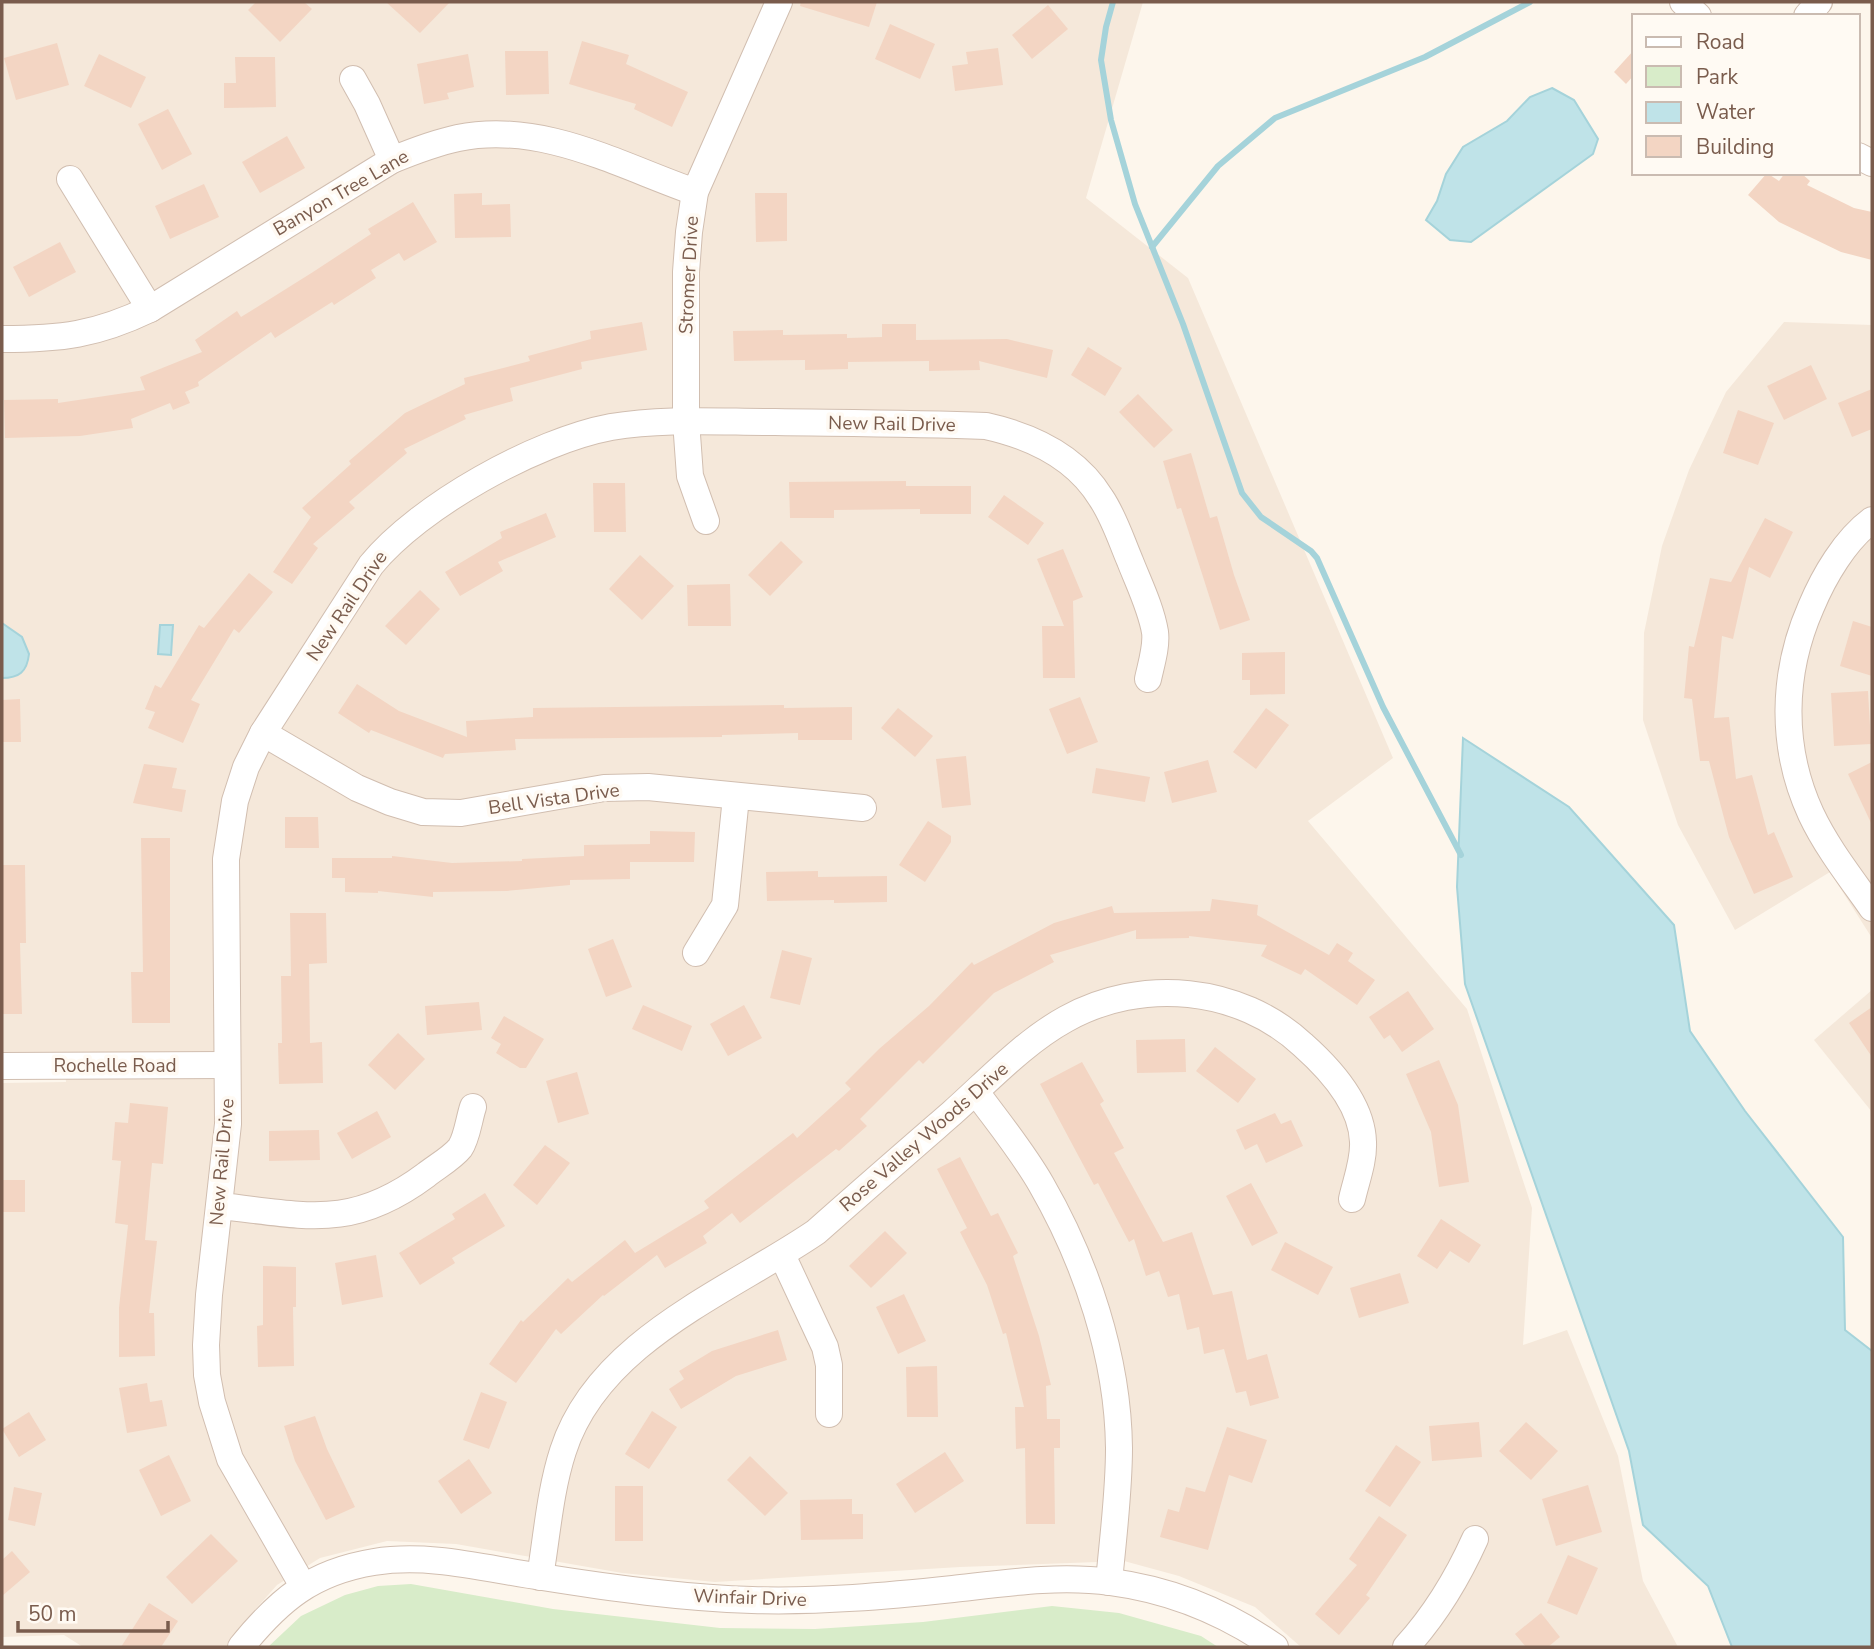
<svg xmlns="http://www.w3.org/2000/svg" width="1874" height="1649" viewBox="0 0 1874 1649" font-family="'Nunito Sans',sans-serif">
  <rect width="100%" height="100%" fill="#fdf6ec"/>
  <!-- residential -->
  <g fill="#f5e8da">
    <path d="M2,2H1143L1086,198L1188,278L1393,758L1308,821L1467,1009L1532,1208L1523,1345L1567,1330L1618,1456L1643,1581L1678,1647H1301L1255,1607L1179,1576L1124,1561L960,1567L715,1582L622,1573L456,1544L387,1541L320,1558L277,1585L247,1619L227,1647H83L64,1635L2,1637V1083L66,1082L64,1052H2Z"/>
    <path d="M1784,322L1872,325V938L1830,872L1735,930L1678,825L1643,720L1644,633L1662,546L1689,470L1726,392Z"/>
    <path d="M1872,990V1112L1814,1040Z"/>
  </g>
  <!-- green -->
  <path fill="#d8ecc9" d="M411,1584L553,1609L720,1628L815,1629L923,1622L1052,1606L1119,1613L1201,1636L1218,1647H268L301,1616L345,1595L378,1586Z"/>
  <!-- water -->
  <g fill="#bfe3e8" stroke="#a5d3da" stroke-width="2">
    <path d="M1552,88L1574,100L1598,139L1593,154L1471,242L1450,240L1426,220L1437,201L1446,174L1463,147L1507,121L1530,97Z"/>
    <path d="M2,623L22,637L29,654C27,672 19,678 2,678Z"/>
    <path d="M160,625H173L171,655L158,654Z"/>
    <path d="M1463,738L1569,807L1674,925L1690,1031L1745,1111L1843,1237L1845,1330L1872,1351V1647H1732L1708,1586L1643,1525L1629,1451L1465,984L1457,887Z"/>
  </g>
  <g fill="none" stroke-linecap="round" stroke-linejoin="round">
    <!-- stream -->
    <g stroke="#a5d3da" stroke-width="6">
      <path d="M1113,2L1106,27L1101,60L1111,120L1135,204L1183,324L1242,493L1261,517L1311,551L1317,558L1383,707L1461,855"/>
      <path d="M1152,247L1218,166L1275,118L1425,57L1530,2"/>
    </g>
  </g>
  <!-- building -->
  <g fill="#f3d5c3">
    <path d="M256,2H304L312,9L280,42L248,10Z"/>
    <path d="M386,2H450L420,33Z"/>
    <path d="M801,2H877L869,27L800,6Z"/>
    <path d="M1048,5L1068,29L1032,59L1012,35Z"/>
    <path d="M890,24L935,44L920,79L875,59Z"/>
    <path d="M582,41L629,55L626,64L688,92L672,127L634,109L636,104L569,84Z"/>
    <path d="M57,43L69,85L16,100L4,58Z"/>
    <path d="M998,48L1003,85L955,91L952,66L968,64L966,52Z"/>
    <path d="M1634,50V75L1626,84L1614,72Z"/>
    <path d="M505,51H548L549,94L506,95Z"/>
    <path d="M99,54L146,77L131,108L84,86Z"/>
    <path d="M468,54L474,87L447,93L449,99L424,104L417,64Z"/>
    <path d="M235,57H275L276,107L224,108V83H236Z"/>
    <path d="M168,109L192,154L162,170L138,124Z"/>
    <path d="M287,136L305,168L260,193L242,162Z"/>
    <path d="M1767,173L1779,181L1785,173H1801L1810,181L1807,185L1854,208L1872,212V260L1841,252L1779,222L1748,195Z"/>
    <path d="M204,184L219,217L170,239L155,206Z"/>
    <path d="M482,193V205L510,204L511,237L455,238L454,194Z"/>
    <path d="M755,193H787V241L756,242Z"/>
    <path d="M413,202L437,242L404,261L399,253L371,270L376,278L334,305L332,302L275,338L271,332L198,382L199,386L185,392L190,403L173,410L170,403L131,419L133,428L80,436L5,438L4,400L58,399V403L145,390L140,377L202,352L195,340L237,311L241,317L313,272L371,234L368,229Z"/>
    <path d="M60,242L76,272L29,297L13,267Z"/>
    <path d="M642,322L647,350L581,362L582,369L510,388L513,401L464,415L466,419L404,449L407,453L349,502L355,508L313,544L318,548L292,584L273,572L311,517L302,508L351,464L349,461L405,413L465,384L464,378L530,361L528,356L591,339L590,331Z"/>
    <path d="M882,324H916V340L1007,339L1053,350L1047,378L979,361L980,370L929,371V361L848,362V369L805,370V360L734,361L733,331L783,330V335L847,334V338L882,337Z"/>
    <path d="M1088,347L1122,368L1105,396L1071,375Z"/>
    <path d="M1811,365L1827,399L1784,420L1767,386Z"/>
    <path d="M1872,389V429L1852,437L1838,403Z"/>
    <path d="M1138,394L1173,430L1154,448L1119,412Z"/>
    <path d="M1738,410L1774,423L1758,465L1723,453Z"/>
    <path d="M1191,453L1210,518L1217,516L1234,575L1250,620L1220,630L1181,508L1177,509L1163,461Z"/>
    <path d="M906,481V486H971V514H920V509L834,510V518H790L789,482Z"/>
    <path d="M593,483H625L626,532H594Z"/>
    <path d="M1004,495L1044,523L1028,545L988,517Z"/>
    <path d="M546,513L556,537L498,562L503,571L460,596L445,572L502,538L500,532Z"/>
    <path d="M1765,518L1793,532L1770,578L1749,567L1733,639L1722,636L1714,718L1729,717L1736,779L1752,775L1768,835L1774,832L1793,877L1754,894L1729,837L1709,761H1700L1692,699L1684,698L1689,646L1694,647L1710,578L1731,582Z"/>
    <path d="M781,541L803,562L770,596L748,575Z"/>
    <path d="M1063,549L1083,597L1073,601L1075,678H1043L1042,626H1064L1037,559Z"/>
    <path d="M640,555L674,586L642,620L609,589Z"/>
    <path d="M249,573L273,592L239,633L234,629L191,700L200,704L183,743L148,728L155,712L145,709L155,685L161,688L199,625L204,628Z"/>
    <path d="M730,584L731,626H688L687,585Z"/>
    <path d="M420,590L440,609L406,645L385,626Z"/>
    <path d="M1853,621L1872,627V676L1840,666Z"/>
    <path d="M1285,652V694L1250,695V680H1242V653Z"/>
    <path d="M357,684L399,711L467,737L466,721L533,717V708L784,705V708L852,707V740H798V733L722,735V737L515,739L516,750L445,754L443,758L371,730L369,733L338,713Z"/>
    <path d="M1868,691L1871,744L1834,746L1831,693Z"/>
    <path d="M1080,697L1098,742L1067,754L1049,709Z"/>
    <path d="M20,699L21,742H2V700Z"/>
    <path d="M898,708L933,736L915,757L881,728Z"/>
    <path d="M1266,708L1289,725L1256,769L1233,752Z"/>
    <path d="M966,756L971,805L942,808L936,759Z"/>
    <path d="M1208,760L1217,792L1172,803L1164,772Z"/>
    <path d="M1872,762V825L1848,774Z"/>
    <path d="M144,764L177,768L172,788L186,790L182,812L133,803Z"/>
    <path d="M1096,768L1150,777L1145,802L1092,793Z"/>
    <path d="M285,817H318L319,848H285Z"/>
    <path d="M928,821L951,836V842L925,882L899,865Z"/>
    <path d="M650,831L695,832L694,862H630V879L570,880V885L506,891L433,892V897L378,891V893L345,892V878H332V858H392V856L452,863L522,861V859L584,856V845L650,844Z"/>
    <path d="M141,838H170V1023H132L131,972H143Z"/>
    <path d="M2,865H25L26,943H20L22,1014H2Z"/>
    <path d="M818,871V877L887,876V902L834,903V900L767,901L766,872Z"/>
    <path d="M1212,899L1258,905L1257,915L1329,955L1337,943L1353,953L1348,961L1375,980L1357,1005L1305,969L1301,975L1261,956L1267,945L1189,936V938L1136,939V930L1050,955L1054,962L994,993L923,1064L919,1060L860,1119L867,1126L839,1151L836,1149L740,1223L732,1213L703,1236L707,1243L665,1268L657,1255L604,1296L603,1295L561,1334L556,1329L516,1383L489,1364L521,1320L523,1322L568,1278L572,1282L625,1240L635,1253L709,1208L704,1201L793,1133L797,1138L851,1089L845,1083L879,1049L929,1006L972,962L974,965L1054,923L1112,906L1114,913L1210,911Z"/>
    <path d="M290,913H326L327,963L309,964L310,1043L322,1042L323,1083L279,1084L278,1043H282L281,976H291Z"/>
    <path d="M613,939L632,987L606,997L588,949Z"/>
    <path d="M782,950L812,958L800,1005L770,998Z"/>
    <path d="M1408,991L1434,1029L1402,1052L1390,1035L1384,1039L1369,1017Z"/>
    <path d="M479,1002L482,1030L427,1035L425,1006Z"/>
    <path d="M643,1005L692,1026L682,1051L632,1029Z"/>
    <path d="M744,1005L762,1038L728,1056L710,1024Z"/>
    <path d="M1872,1007V1057L1849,1023Z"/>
    <path d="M504,1016L544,1039L526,1068H520L496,1053L501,1044L491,1038Z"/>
    <path d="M398,1033L425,1059L395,1090L368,1065Z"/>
    <path d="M1185,1039L1186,1072L1137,1073L1136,1040Z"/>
    <path d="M1215,1047L1256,1079L1238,1103L1196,1071Z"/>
    <path d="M1439,1060L1458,1105L1469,1182L1439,1187L1431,1132L1406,1074Z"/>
    <path d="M1082,1062L1104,1101L1100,1104L1124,1148L1114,1153L1163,1242L1192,1232L1213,1295L1232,1291L1247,1360L1267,1354L1279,1398L1250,1406L1246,1391L1236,1393L1224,1349L1204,1354L1199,1327L1187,1330L1179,1294L1168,1297L1159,1271L1146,1276L1134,1239L1129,1242L1098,1183L1094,1185L1040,1084Z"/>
    <path d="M577,1072L589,1114L558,1123L546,1081Z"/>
    <path d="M130,1103L168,1107L163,1164L152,1163L145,1240L157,1241L149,1313H154L155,1356L119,1357V1308L128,1225L115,1223L121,1161L112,1160L115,1122L128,1123Z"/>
    <path d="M377,1111L391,1137L352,1159L337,1133Z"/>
    <path d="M1275,1113L1281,1124L1291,1120L1303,1146L1266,1163L1257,1144L1245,1150L1236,1130Z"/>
    <path d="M319,1130L320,1160L269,1161V1131Z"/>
    <path d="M545,1145L570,1163L537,1205L513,1185Z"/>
    <path d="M960,1157L991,1216L998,1213L1018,1253L1013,1256L1039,1336L1051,1385L1046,1386L1047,1419H1060V1448H1054L1055,1524H1026L1025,1448L1016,1449L1015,1407H1024L1006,1333L1003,1334L987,1285L960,1232L967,1228L937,1169Z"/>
    <rect x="2" y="1180" width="23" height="32"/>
    <path d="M1251,1183L1278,1233L1252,1246L1226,1196Z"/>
    <path d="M485,1193L505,1226L452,1258L455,1263L420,1285L399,1253L455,1219L452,1214Z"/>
    <path d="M1441,1219L1481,1245L1469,1263L1450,1251L1437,1269L1417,1256Z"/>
    <path d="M885,1231L907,1253L871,1288L849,1266Z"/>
    <path d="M1285,1242L1333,1267L1318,1295L1271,1270Z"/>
    <path d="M376,1255L383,1297L342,1305L335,1263Z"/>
    <path d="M263,1266L296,1267V1307H293L294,1366L258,1367L257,1326L263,1325Z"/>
    <path d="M1400,1273L1409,1303L1359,1318L1350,1288Z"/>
    <path d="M904,1294L926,1341L898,1354L876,1307Z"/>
    <path d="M778,1330L787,1360L736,1376L681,1409L669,1389L684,1379L679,1371L712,1351Z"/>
    <path d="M937,1366L938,1417H907L906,1367Z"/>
    <path d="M147,1383L150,1402L162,1400L167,1426L127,1433L119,1388Z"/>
    <path d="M481,1392L507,1402L489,1449L463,1440Z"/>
    <path d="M652,1411L677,1427L649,1469L625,1454Z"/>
    <path d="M29,1412L46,1440L19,1457L2,1429Z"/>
    <path d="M315,1416L327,1449L355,1507L326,1520L295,1461L284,1426Z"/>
    <path d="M1479,1422L1482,1457L1432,1461L1429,1426Z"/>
    <path d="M1526,1422L1558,1451L1531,1480L1499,1451Z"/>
    <path d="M1227,1427L1267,1440L1252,1483L1229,1475L1208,1550L1160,1537L1168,1509L1179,1512L1186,1487L1205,1492Z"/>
    <path d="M1396,1445L1421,1462L1390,1507L1365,1491Z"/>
    <path d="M945,1452L964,1481L915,1513L896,1484Z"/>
    <path d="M169,1455L191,1501L161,1516L139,1470Z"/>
    <path d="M750,1456L788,1493L765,1516L727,1480Z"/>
    <path d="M469,1459L492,1493L461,1514L438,1481Z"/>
    <path d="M1588,1485L1602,1532L1556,1546L1542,1499Z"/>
    <rect x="615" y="1486" width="28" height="55"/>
    <path d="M14,1487L42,1493L35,1526L8,1520Z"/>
    <path d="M852,1499V1514H863V1539L801,1540L800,1500Z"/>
    <path d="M1379,1516L1407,1535L1366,1595L1370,1598L1339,1635L1315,1614L1357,1565L1349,1559Z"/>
    <path d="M211,1534L238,1561L192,1604L166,1577Z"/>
    <path d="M12,1551L30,1572L2,1596V1560Z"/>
    <path d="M1568,1555L1598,1568L1577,1615L1547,1603Z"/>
    <path d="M149,1603L178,1621L161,1647H121Z"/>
    <path d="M1541,1613L1560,1637L1548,1647H1526L1515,1634Z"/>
  </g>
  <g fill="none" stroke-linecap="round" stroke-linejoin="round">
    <defs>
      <g id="minor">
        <path d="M1683,2L1698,16"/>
        <path d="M1807,16L1819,2"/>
        <path d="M353,79L367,104L392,160"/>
        <path d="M1858,156L1872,163"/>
        <path d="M70,179L150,309"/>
        <path d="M2,339C61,339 96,335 150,309L392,160C414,151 435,143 458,138C542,121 618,165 695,192"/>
        <path d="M1872,520C1845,540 1824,576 1811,607C1782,673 1780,747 1811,814C1827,848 1851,878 1872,908"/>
        <path d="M706,521L690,476L686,421V272L689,232L695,192L779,2"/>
        <path d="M263,733L357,788L390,802L423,812L461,813L604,788L648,787L863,808"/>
        <path d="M696,953L725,905L736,797"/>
        <path d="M2,1066L227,1065"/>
        <path d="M976,1092C998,1122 1022,1151 1041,1184C1086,1262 1118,1357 1119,1448C1119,1493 1113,1537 1109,1582"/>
        <path d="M220,1206C305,1215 351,1231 426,1175C436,1167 452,1158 460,1148C467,1138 469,1119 473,1107"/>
        <path d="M782,1255L825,1347L829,1365V1414"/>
        <path d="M540,1577C547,1535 550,1491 563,1451C598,1341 728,1292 816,1232C861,1192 906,1153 952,1113C988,1081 1024,1042 1066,1019C1141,977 1240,986 1303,1045C1330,1069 1362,1104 1363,1142C1364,1161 1356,1181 1352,1199"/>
        <path d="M303,1586L230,1459L212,1402L207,1375L206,1345L209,1295L228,1124L226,859L235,801L246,767L263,733L371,565C419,506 536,441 611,427C664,418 720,422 775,422C845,423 916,423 986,426C1031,436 1076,457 1101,498C1114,517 1121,540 1130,561C1139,584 1151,608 1155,632C1157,646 1151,665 1148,679"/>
        <path d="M241,1647C279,1600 312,1572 374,1562C431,1553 486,1569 542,1577C611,1588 682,1598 752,1600C820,1602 887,1596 953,1589C1006,1583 1058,1575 1111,1582C1172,1590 1225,1612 1275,1647"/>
        <path d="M1406,1647C1436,1614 1457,1579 1475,1539"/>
      </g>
    </defs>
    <!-- minor casing -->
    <use href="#minor" stroke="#d1beb0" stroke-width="28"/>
    <!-- minor -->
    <use href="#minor" stroke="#fff" stroke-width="26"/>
  </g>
  <g text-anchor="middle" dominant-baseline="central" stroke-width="7" stroke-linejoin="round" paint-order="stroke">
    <!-- street labels -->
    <g font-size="19" fill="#7a5c4d" stroke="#fffaf3">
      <text transform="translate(341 193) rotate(-30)">Banyon Tree Lane</text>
      <text transform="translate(689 275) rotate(-87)">Stromer Drive</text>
      <text transform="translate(892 424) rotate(1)">New Rail Drive</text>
      <text transform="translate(347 606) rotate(-56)">New Rail Drive</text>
      <text transform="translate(554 799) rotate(-8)">Bell Vista Drive</text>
      <text x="115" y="1066">Rochelle Road</text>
      <text transform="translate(924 1137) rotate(-41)">Rose Valley Woods Drive</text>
      <text transform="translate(222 1162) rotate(-85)">New Rail Drive</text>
      <text transform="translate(750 1598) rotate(2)">Winfair Drive</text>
    </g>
  </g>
  <!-- border -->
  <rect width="1874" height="1649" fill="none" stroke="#7a5c4d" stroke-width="7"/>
  <!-- legend -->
  <rect x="1632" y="14" width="228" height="161" fill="#fffaf3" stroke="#cabbb1" stroke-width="2"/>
  <rect x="1646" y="37" width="35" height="10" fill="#ffffff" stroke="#cabbb1" stroke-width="2"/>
  <text x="1696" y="49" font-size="21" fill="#7a5c4d">Road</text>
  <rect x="1646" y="66" width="35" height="21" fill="#d8ecc9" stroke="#cabbb1" stroke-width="2"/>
  <text x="1696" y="84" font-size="21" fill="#7a5c4d">Park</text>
  <rect x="1646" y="102" width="35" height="21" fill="#bfe3e8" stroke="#cabbb1" stroke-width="2"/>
  <text x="1696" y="119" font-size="21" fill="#7a5c4d">Water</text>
  <rect x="1646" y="136" width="35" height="21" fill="#f3d5c3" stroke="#cabbb1" stroke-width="2"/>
  <text x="1696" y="154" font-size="21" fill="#7a5c4d">Building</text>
  <!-- scale -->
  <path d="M18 1621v10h150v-10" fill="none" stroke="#7a5c4d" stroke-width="3.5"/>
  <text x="28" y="1621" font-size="21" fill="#7a5c4d" stroke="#fffaf3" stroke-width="5" paint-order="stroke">50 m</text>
</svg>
